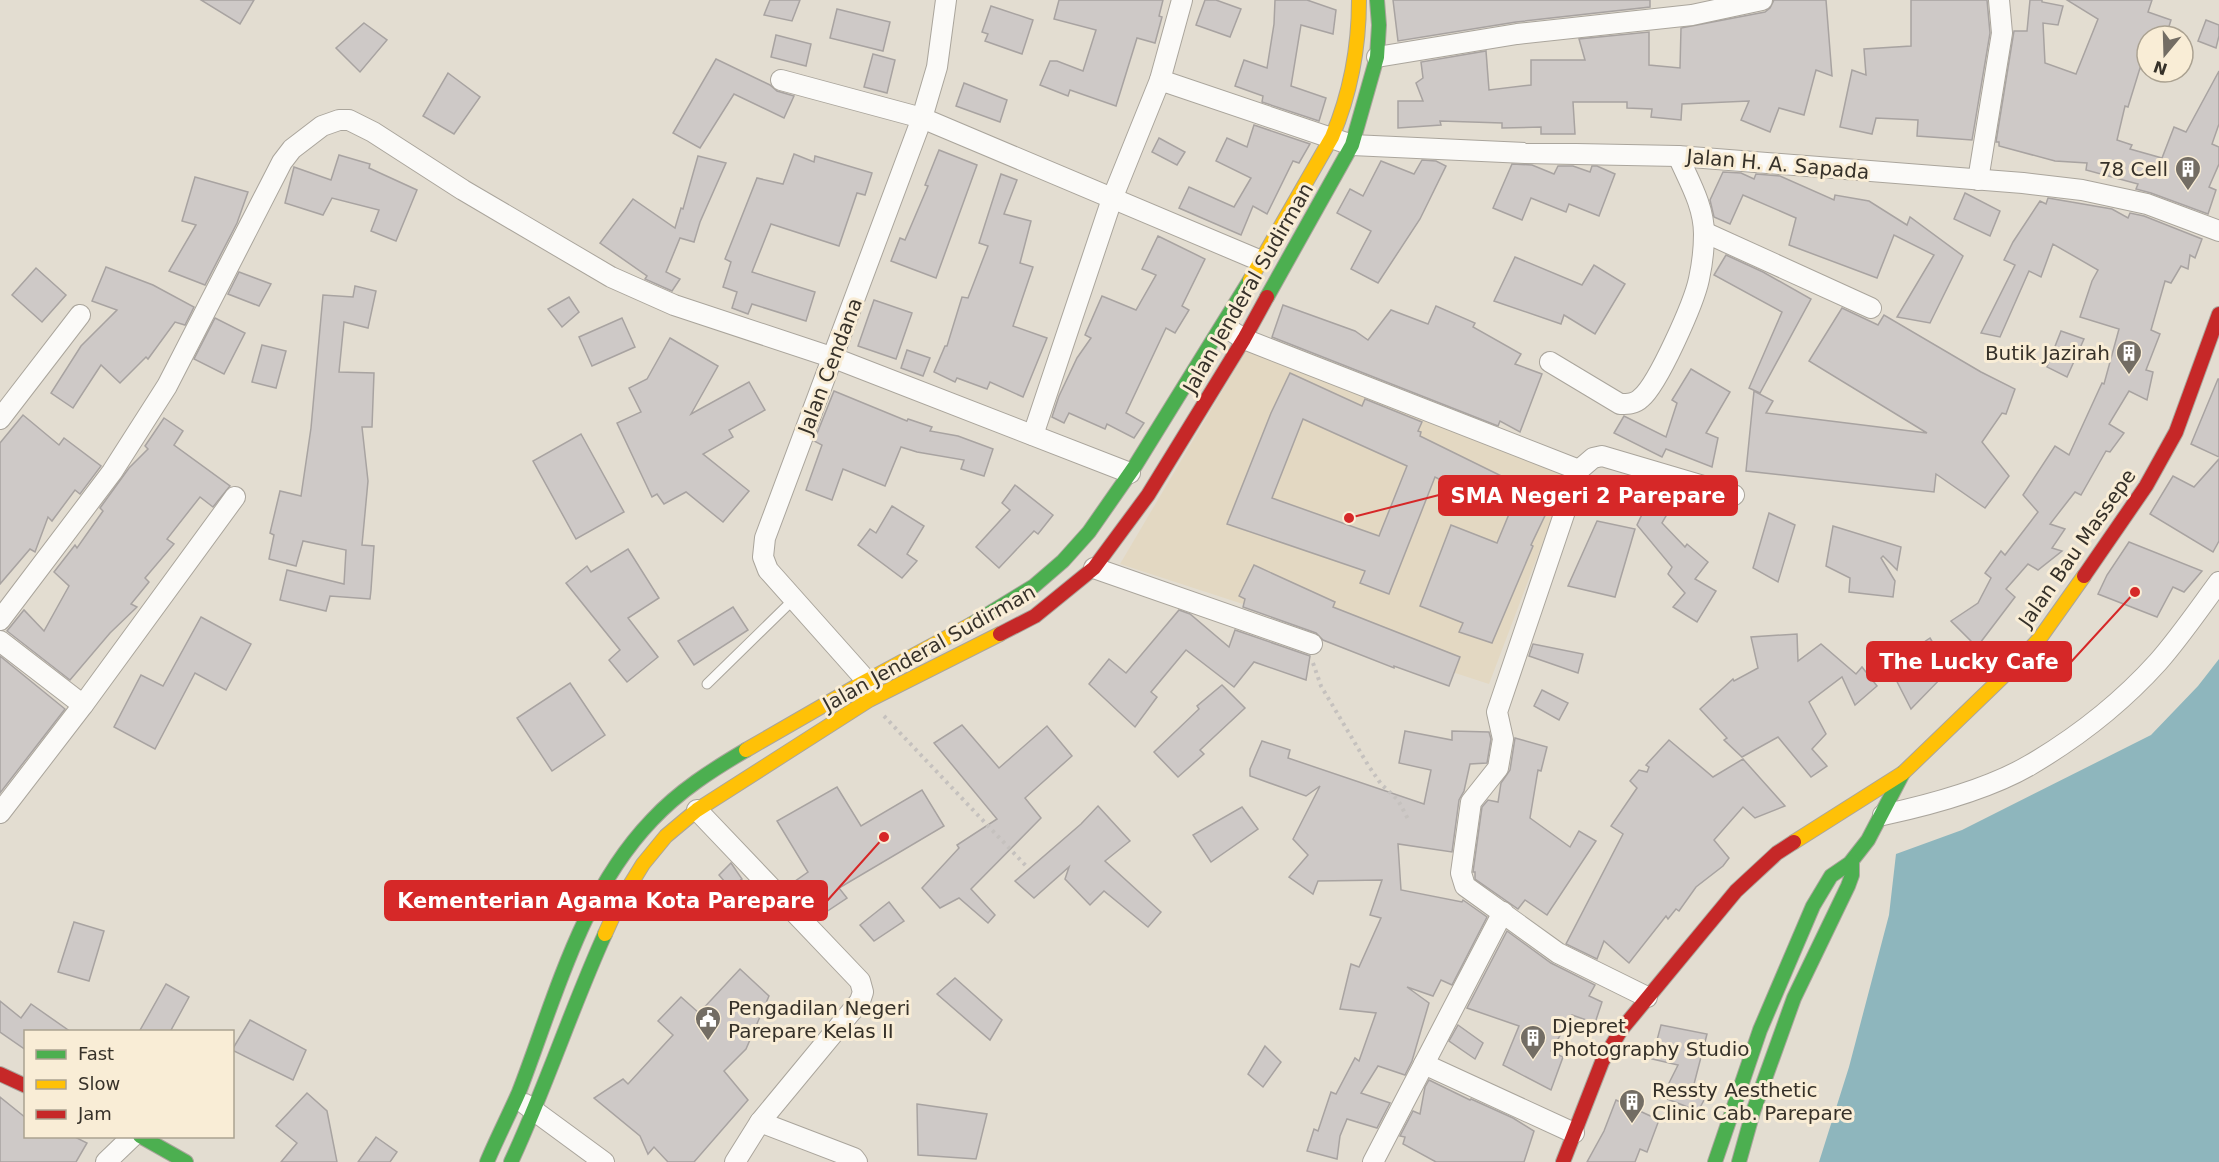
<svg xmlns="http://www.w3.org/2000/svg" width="2219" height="1162" viewBox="0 0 2219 1162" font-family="'DejaVu Sans',sans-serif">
  <rect width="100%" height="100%" fill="#e3ddd1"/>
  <!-- built -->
  <path fill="#e3d8c2" d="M1247,349L1569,473L1489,684L1120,564Z"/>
  <!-- water -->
  <path fill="#8eb6bd" d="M2219,659V1162H1819L1849,1067L1889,915L1896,854L1962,830L2151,735L2198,686Z"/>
  <!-- building -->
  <g fill="#cec9c7" stroke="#a8a3a1" stroke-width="1.5" fill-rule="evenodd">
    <path d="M201,0H254L240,24Z"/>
    <path d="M770,0H800L792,21L764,15Z"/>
    <path d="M1059,0H1163L1159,16L1162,17L1155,43L1137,38L1116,106L1070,90L1068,96L1040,85L1050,61H1057L1083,71L1096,30L1054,19Z"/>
    <path d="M1205,0H1216L1241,9L1230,37L1196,25Z"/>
    <path d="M1275,0H1307L1336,10L1333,34L1301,25L1291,86L1326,98L1319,121L1262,102L1263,96L1235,86L1244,60L1267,68L1274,24Z"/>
    <path d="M1393,0H1650V7L1516,22L1398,41Z"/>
    <path d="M1774,0H1826L1832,76L1816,70L1804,115L1779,108L1770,132L1741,120L1749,101L1682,104L1681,120L1651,117L1652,109L1627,108V102H1573L1575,134H1541V127L1502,128V123L1440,121L1441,125L1398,128V101H1423L1416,83L1423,78L1421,62L1486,51L1489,90L1531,85V60H1585L1579,39L1649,32V65L1680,68L1681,28L1765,12L1770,8Z"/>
    <path d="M1911,0H1987L1990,33L1972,140L1917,136L1918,120L1876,118L1872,134L1840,127L1852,70L1866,75L1864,49L1911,46Z"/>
    <path d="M2030,0H2042V2L2063,6L2058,25L2043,23L2045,63L2076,74L2098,19L2067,0H2152L2148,12L2171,20L2166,36H2147V74L2140,68L2128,107L2125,106L2117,140L2132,145L2130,149L2162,158L2174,127L2186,132L2219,71V124L2212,144L2219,147V164L2209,187L2216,190L2208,214L2151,193L2136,189L2138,184L2086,170L2087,163L2055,161L1999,146V142H1996L2014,31H2027Z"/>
    <path d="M991,6L1033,20L1022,54L985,41L988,34L982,32Z"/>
    <path d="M837,9L890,22L883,51L830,38Z"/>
    <path d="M2206,20L2219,25V36L2216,48L2198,41Z"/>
    <path d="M364,23L387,40L360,72L336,48Z"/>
    <path d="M776,35L811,44L806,66L771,57Z"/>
    <path d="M873,54L895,60L887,93L864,87Z"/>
    <path d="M716,59L770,85L777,91L794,96L784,118L734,94L700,148L673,133Z"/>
    <path d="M448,73L480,97L454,134L423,116Z"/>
    <path d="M964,83L1007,100L1000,122L956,106Z"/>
    <path d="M1254,125L1310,144L1299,163L1293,161L1267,214L1253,206L1241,235L1179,208L1189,187L1234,207L1251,178L1216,161L1227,138L1247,147Z"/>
    <path d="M1159,138L1185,152L1177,165L1152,152Z"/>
    <path d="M939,150L977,165L936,278L891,261L900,238L905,240L928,186L925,185Z"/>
    <path d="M794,154L814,162L815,156L872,173L865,195L857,193L839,246L771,224L752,272L815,292L806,321L752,304L748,314L732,308L737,292L723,287L731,262L725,259L757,178L783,184Z"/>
    <path d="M339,155L370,164L369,168L417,190L396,241L371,231L379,210L332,198L323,215L285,203L294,167L331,180Z"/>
    <path d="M698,156L726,163L700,222L694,242L680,238L666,272L680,279L672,291L645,279L647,276L600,243L633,199L675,228L681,208L683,209Z"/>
    <path d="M1422,160L1436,161L1446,166L1420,219L1378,283L1351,269L1371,231L1337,213L1350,189L1363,196L1381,161L1414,174Z"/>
    <path d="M1512,164L1532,165L1554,174L1558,166H1573L1590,172L1592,166H1597L1615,174L1599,216L1569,204L1566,212L1531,198L1522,220L1493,208Z"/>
    <path d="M1723,172L1741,173L1754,179L1756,174L1780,176L1834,200L1835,195L1869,201L1907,225L1910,217L1963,256L1930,323L1897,317L1934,255L1894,235L1877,278L1789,245L1796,218L1743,195L1730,224L1714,217L1710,200Z"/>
    <path d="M1001,174L1017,180L1004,214L1031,221L1020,263L1033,267L1013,326L1047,338L1023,397L990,382L987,389L957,378L955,382L934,372L945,346H947L962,297L968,298L988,246L979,243Z"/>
    <path d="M195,177L248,192L237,223L205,285L169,271L196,225L182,221Z"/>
    <path d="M1965,193L2000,211L1990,236L1954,219Z"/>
    <path d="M2048,198L2112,209L2128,218L2130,213L2144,216L2202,239L2195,258L2190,255L2188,269L2181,266L2171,283L2165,281L2151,330L2160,334L2146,370L2153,372L2147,400L2129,391L2109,424L2124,433L2110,452L2106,451L2081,495L2075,492L2050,524L2065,529L2052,548L2062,551L2038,570L2028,564L2006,589L2015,597L1977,647L1951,621L1978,603L1991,578L1985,573L2001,551L2005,555L2038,512L2023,495L2055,446L2069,455L2102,383L2104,384L2119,329L2080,317L2092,281L2098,270L2053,244L2041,277L2029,271L2000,337L1981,333L2015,265L2004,260L2013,242L2040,201L2046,204Z"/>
    <path d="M1158,236L1205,259L1182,306L1189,310L1175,333L1166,328L1126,413L1144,423L1134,438L1107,424L1105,429L1069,413L1064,423L1052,417L1059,396L1077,358L1091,338L1085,335L1102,296L1136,310L1156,275L1142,269Z"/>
    <path d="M1726,255L1763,272L1811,299L1760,393L1749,388L1782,312L1714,275Z"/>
    <path d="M1515,257L1582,285L1594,265L1625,284L1595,334L1564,315L1561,324L1494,301Z"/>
    <path d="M106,267L153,285L194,307L185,325L175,322L148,359L146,357L120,383L101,365L73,408L51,393L81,346L117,310L92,301Z"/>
    <path d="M36,268L66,295L42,322L12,295Z"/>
    <path d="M239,272L271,284L259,306L228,294Z"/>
    <path d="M355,286L376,291L368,328L344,322L339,372L374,373L372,427H362L368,481L362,545L374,546L371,590L370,599L330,596L326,611L280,600L287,570L344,584L346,550L303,541L296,566L269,559L274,535L270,533L280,491L301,496L311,428L323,295L353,297Z"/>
    <path d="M569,297L579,312L562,327L548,309Z"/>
    <path d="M874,300L912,313L896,359L858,346Z"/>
    <path d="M1283,305L1355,331L1368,340L1391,310L1428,324L1436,306L1475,323L1473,327L1521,354L1515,364L1542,374L1520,432L1500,421L1498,426L1272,337Z"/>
    <path d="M1842,308L1878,325L1884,315L1981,372L2015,389L2006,414L2002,413L1982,442L2009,476L1985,508L1936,474L1934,492L1746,471L1754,391L1773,401L1766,413L1927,433L1809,361Z"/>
    <path d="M215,318L245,333L224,374L194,359Z"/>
    <path d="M622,318L635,347L592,366L579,337Z"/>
    <path d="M2061,331L2084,339L2067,377L2047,367Z"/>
    <path d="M670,338L718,366L691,414L749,382L765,410L729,430L733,437L703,454L749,491L723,522L686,492L664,504L657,494L652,497L617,423L641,412L629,388L647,379Z"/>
    <path d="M262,345L286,351L276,388L252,382Z"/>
    <path d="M907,350L930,358L923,376L901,368Z"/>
    <path d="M1691,369L1730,392L1706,433L1718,438L1712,467L1666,449L1662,457L1614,433L1624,416L1666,437L1677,403L1672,400Z"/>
    <path d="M1290,373L1362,406L1365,399L1422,422L1418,431L1421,432L1420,436L1552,501L1531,545L1533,546L1492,643L1459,632L1463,623L1420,606L1451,525L1497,543L1509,514L1435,477L1389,594L1360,583L1365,571L1227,524L1271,413ZM1303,419L1407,466L1379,536L1272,498Z"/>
    <path d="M2218,379H2219V457L2191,444Z"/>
    <path d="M834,391L907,421L908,419L932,427L930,431L958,436L993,449L984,476L961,469L964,460L917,452L901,447L885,486L843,469L832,500L806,490L822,445L814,441Z"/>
    <path d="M23,415L59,445L64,438L101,466L80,494L75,490L52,521L48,517L35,552L30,549L0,584V443Z"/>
    <path d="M164,418L183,431L174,445L230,486L213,507L200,497L167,539L174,544L145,578L149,582L131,604L137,607L110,633L70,680L7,631L24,610L44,631L69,586L54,572L75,545L77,548L103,511L100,508L129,468L148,449L145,446Z"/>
    <path d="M581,434L624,512L576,539L533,461Z"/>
    <path d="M2219,459V541L2213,552L2150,514L2173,476L2194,487Z"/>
    <path d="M1015,485L1053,515L1038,534L1034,531L999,568L976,547L1010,510L1002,503Z"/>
    <path d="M1655,487L1677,497L1662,523L1685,547L1687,544L1708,562L1695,579L1716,591L1697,622L1673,607L1685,593L1668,574L1672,567L1637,525Z"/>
    <path d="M892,506L924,526L907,554L917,561L902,578L858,545L870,529L876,533Z"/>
    <path d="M1769,513L1795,525L1778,582L1753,568Z"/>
    <path d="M1597,521L1635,529L1615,597L1568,586Z"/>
    <path d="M1833,526L1901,547L1897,570L1883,556L1881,558L1895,581L1893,597L1849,592L1850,578L1826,566Z"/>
    <path d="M2129,542L2202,571L2184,592L2173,587L2157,617L2098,594L2107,575Z"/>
    <path d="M628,549L659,598L628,618L658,657L627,682L609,660L620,650L566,583L587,566L591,572Z"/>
    <path d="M1254,565L1335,602L1333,607L1460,657L1449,686L1394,666V668L1323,640L1316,633L1243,607L1245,599L1239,596Z"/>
    <path d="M733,607L748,630L694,665L678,641Z"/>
    <path d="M1179,610L1190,614L1229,647L1235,630L1310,656L1306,680L1254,662L1234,687L1186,650L1151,692L1157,697L1135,727L1089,684L1109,659L1126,673Z"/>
    <path d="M201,617L251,644L226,690L195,673L155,749L114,727L141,675L163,686Z"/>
    <path d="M1797,634L1798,661L1821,644L1856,674L1862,667L1877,686L1855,705L1842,677L1809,702L1826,734L1812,749L1827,766L1811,777L1778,737L1742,757L1724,740L1727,738L1700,709L1733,679L1734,681L1758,668L1751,637Z"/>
    <path d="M1930,638L1949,670L1911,709L1889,666Z"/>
    <path d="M1533,644L1583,654L1578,673L1529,656Z"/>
    <path d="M0,656L65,709L0,793Z"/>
    <path d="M570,683L605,735L552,771L517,718Z"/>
    <path d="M1222,685L1245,708L1200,750L1204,754L1178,777L1154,752L1199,709L1197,706Z"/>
    <path d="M1542,690L1568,703L1559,720L1534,706Z"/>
    <path d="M962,725L999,768L1047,726L1072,756L1025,798L1041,818L971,889L995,915L988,923L959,898L940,908L922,888L959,848L957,845L997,819L934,743Z"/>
    <path d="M1405,731L1452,740V731L1489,732L1491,739L1487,763L1470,764L1464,791L1459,800L1452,852L1398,844L1401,890L1462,902L1463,900L1487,917L1452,985L1441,980L1433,996L1407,987L1429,1003L1412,1061L1405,1075L1378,1066L1361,1093L1390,1103L1377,1128L1347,1119L1340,1136L1337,1159L1307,1151L1314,1129L1318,1131L1331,1092L1336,1094L1355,1058L1359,1061L1376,1013L1340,1009L1351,964L1359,967L1381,918L1370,915L1382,880L1318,881L1313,894L1289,877L1308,855L1293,839L1320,786L1306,796L1250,776V769L1262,741L1290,750L1288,758L1424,804L1431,770L1399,763Z"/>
    <path d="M1515,738L1547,747L1541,771L1538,770L1530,818L1570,847L1579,831L1596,841L1547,915L1525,900L1518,909L1475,879V872H1473L1482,807L1488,800L1498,802L1501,783L1510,770Z"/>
    <path d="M1669,740L1713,777L1743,759L1785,806L1755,818L1743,807L1714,840L1729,858L1723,866L1696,887L1679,911L1676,909L1668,919L1666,916L1629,963L1604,941L1597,959L1566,944L1623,834L1611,826L1637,788L1630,781L1639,770L1647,772L1649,767L1646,765Z"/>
    <path d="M837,787L861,826L922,790L944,826L839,888L847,898L817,918L791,884L808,872L777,821Z"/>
    <path d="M1098,806L1130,841L1105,861L1161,912L1148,927L1104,891L1090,905L1065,879L1069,867L1034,898L1015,881L1081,824Z"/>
    <path d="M1242,807L1258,829L1211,862L1193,835Z"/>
    <path d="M731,863L742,879L730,888L719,875Z"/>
    <path d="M889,902L904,921L874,941L860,925Z"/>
    <path d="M74,922L104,931L89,981L58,972Z"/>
    <path d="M1507,931L1551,963L1595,985L1589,996L1602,1002L1595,1023L1572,1015L1551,1051L1563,1057L1551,1090L1503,1065L1519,1026L1467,1008Z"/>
    <path d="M740,969L769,996L746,1049L724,1071L748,1100L694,1162H668L654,1147L648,1154L640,1136L594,1098L623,1079L628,1084L673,1035L658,1021L681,997L699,1013Z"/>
    <path d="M955,978L1002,1020L990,1040L937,994Z"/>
    <path d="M166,984L189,997L170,1032H139Z"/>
    <path d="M0,1001L21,1018L31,1004L71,1032H26V1050L0,1032Z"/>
    <path d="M250,1020L306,1050L293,1080L232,1050Z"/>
    <path d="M1458,1025L1483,1043L1475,1059L1449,1041Z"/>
    <path d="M1661,1025L1707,1034L1694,1084L1709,1091L1698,1111L1662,1097L1678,1065L1652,1059Z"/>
    <path d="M1265,1046L1281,1062L1263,1087L1248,1074Z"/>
    <path d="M1429,1080L1470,1100L1471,1099L1513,1118L1534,1131L1524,1162H1436L1403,1144L1405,1137L1400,1136L1413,1111L1420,1114L1425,1087Z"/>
    <path d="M307,1093L327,1111L337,1162H281L297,1143L276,1126Z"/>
    <path d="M0,1097L26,1118V1137H75L87,1143L76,1162H0Z"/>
    <path d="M1616,1100L1659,1120L1647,1152L1640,1149L1635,1162H1587L1604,1131Z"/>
    <path d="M917,1104L987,1114L976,1159L918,1155Z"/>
    <path d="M376,1137L397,1152L390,1162H358Z"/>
  </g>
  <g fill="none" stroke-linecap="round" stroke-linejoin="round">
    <defs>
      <path id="lane" d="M707,684L793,600"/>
      <g id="street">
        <path d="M1377,57L1517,34L1692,15L1762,0"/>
        <path d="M781,80L922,118L1261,261"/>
        <path d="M1160,80L1182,0"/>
        <path d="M1978,180L2002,33L1999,0"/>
        <path d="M1704,232L1871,308"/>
        <path d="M1233,332L1244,339L1579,470"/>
        <path d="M1550,362L1620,404C1628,404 1635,404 1641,398C1658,384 1694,303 1699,279C1702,265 1704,248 1704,234C1704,206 1689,181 1678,156"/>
        <path d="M0,419L80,315"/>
        <path d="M1033,435L1112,199L1160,80L1352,145L1525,153L1678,156L2023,183L2082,190L2147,204L2219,231"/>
        <path d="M1094,568L1312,644"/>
        <path d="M0,620L112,472L167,386L282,162L292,149L322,126L339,120H349L373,132L463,190L611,277L674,305L834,358L1130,473"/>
        <path d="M0,641L83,705"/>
        <path d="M874,689L768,570L763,557L765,538L922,118L937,67L946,0"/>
        <path d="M697,810L860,981L863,992L860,1001L760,1122L735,1162"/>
        <path d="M0,813L83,705L235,497"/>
        <path d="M1883,815C1929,805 1989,789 2030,765C2076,738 2121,703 2158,662C2180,637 2199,609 2219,582"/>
        <path d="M1647,997L1558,953L1465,886L1461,873L1471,802L1498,768L1503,739L1497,712L1579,470L1593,458L1602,456L1734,495"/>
        <path d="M1424,1064L1503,912"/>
        <path d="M525,1104L604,1162"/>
        <path d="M760,1122L854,1158L857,1162"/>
        <path d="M106,1162L133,1136"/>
        <path d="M1373,1162L1424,1064L1574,1133"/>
      </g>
      <g id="fast">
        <path d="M1267,297L1352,145L1377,57L1379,25L1377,0"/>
        <path d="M972,624L1034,586L1063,561L1089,532L1135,466L1250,280"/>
        <path d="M140,1136L186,1162"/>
        <path d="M487,1162C497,1138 509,1115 519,1092C555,999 581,894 652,820C679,791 712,770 746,750"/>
        <path d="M511,1162C546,1087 571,1009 605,934"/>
        <path d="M1715,1162L1760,1030L1813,906L1831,876L1850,863L1868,840L1903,773"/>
        <path d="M1739,1162L1753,1112L1794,998L1848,886L1852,875V862"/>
      </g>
      <g id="slow">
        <path d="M1250,280L1332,137C1351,92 1359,49 1359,0"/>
        <path d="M746,750L857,686L972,624"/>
        <path d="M1794,842L1903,773L2013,667L2040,638L2084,576"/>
        <path d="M605,934L619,903L643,864L666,836L697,810L869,700L1000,634"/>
      </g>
      <g id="jam">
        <path d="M2084,576L2146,486L2176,432L2219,314"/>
        <path d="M1000,634L1035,616L1094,568L1148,495L1244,339L1267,297"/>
        <path d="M0,1074L26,1086"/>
        <path d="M1563,1162L1602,1062L1621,1030L1736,891L1777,853L1794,842"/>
      </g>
    </defs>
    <!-- lane casing -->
    <use href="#lane" stroke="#aaa59c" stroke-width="11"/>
    <!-- street casing -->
    <use href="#street" stroke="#aaa59c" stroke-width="22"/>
    <!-- fast casing -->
    <use href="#fast" stroke="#aaa59c" stroke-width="16"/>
    <!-- slow casing -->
    <use href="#slow" stroke="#aaa59c" stroke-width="16"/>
    <!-- jam casing -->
    <use href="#jam" stroke="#aaa59c" stroke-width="16"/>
    <!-- path -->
    <g stroke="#c5c1be" stroke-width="4" stroke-dasharray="3 4.5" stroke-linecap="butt">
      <path d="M1313,663L1321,686L1368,765L1381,784L1398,800L1408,819"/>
      <path d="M884,716L1028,868"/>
    </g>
    <!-- lane -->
    <use href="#lane" stroke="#fbfaf8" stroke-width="9"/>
    <!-- street -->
    <use href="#street" stroke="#fbfaf8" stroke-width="20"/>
    <!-- fast -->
    <use href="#fast" stroke="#4caf50" stroke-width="14"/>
    <!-- slow -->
    <use href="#slow" stroke="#ffc107" stroke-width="14"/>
    <!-- jam -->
    <use href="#jam" stroke="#c62828" stroke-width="14"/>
  </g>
  <!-- icons -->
  <defs>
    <symbol id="building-pin" viewBox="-11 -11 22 30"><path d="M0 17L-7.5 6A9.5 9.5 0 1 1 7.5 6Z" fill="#736d64" stroke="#f9edd6"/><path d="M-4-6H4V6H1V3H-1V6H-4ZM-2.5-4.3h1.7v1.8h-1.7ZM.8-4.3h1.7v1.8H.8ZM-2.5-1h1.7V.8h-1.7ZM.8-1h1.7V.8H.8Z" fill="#fff"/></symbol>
    <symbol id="civic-pin" viewBox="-11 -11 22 30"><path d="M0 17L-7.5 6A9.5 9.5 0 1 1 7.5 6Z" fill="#736d64" stroke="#f9edd6"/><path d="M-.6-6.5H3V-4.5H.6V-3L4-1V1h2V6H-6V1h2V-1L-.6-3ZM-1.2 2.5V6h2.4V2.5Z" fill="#fff"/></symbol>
  </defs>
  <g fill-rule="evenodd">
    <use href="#building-pin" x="2173" y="154" width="30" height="40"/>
    <use href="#building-pin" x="2114" y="338" width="30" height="40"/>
    <use href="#civic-pin" x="693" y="1004" width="30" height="40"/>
    <use href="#building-pin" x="1518" y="1023" width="30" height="40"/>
    <use href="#building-pin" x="1617" y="1087" width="30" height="40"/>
  </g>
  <g text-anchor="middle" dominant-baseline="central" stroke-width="6" stroke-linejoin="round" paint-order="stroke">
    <!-- street labels -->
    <g font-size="20" fill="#363129" stroke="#f9edd6">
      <text transform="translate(1778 164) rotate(5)">Jalan H. A. Sapada</text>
      <text transform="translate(1248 288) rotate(-60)">Jalan Jenderal Sudirman</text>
      <text transform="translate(830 366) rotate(-69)">Jalan Cendana</text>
      <text transform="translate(2077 548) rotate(-55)">Jalan Bau Massepe</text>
      <text transform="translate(929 648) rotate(-29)">Jalan Jenderal Sudirman</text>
    </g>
    <!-- poi labels -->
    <g font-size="20" fill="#363129" stroke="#f9edd6" text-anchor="start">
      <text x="2168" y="169" text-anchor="end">78 Cell</text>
      <text x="2110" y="353" text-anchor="end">Butik Jazirah</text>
      <text x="728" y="1008">Pengadilan Negeri<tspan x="728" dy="23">Parepare Kelas II</tspan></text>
      <text x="1552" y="1026">Djepret<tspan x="1552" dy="23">Photography Studio</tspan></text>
      <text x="1652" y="1090">Ressty Aesthetic<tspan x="1652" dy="23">Clinic Cab. Parepare</tspan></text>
    </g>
  </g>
  <!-- callouts -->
  <path fill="none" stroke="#d62828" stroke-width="2" d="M1349 518L1439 495M2135 592L2071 662M884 837L827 901"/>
  <g fill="#d62828" stroke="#f9edd6" stroke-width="2">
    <circle cx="1349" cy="518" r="6"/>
    <circle cx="2135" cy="592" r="6"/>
    <circle cx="884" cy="837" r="6"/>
  </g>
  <g fill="#d62828" stroke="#d62828" stroke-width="2">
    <rect x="1439" y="476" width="298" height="39" rx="6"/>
    <rect x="1867" y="642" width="204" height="39" rx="6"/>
    <rect x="385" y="881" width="442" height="39" rx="6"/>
  </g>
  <g font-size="21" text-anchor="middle" font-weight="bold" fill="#fff">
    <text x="1588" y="503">SMA Negeri 2 Parepare</text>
    <text x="1969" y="669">The Lucky Cafe</text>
    <text x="606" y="908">Kementerian Agama Kota Parepare</text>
  </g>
  <!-- legend -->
  <rect x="24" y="1030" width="210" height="108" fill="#f9edd6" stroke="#aba291" stroke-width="1.5"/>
  <rect x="36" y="1050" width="30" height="9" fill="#4caf50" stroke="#aba291" stroke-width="1.5"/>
  <text x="78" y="1060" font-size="18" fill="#363129">Fast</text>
  <rect x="36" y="1080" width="30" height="9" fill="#ffc107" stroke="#aba291" stroke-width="1.5"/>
  <text x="78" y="1090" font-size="18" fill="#363129">Slow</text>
  <rect x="36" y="1110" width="30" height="9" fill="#c62828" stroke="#aba291" stroke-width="1.5"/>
  <text x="78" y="1120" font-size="18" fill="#363129">Jam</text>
  <!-- north arrow -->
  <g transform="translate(2165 54) rotate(199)"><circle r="28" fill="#f9edd6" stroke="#aba291" stroke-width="1.5"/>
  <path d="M0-4.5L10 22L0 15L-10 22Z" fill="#736d64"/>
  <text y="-9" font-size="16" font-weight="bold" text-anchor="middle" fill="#363129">N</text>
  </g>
</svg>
